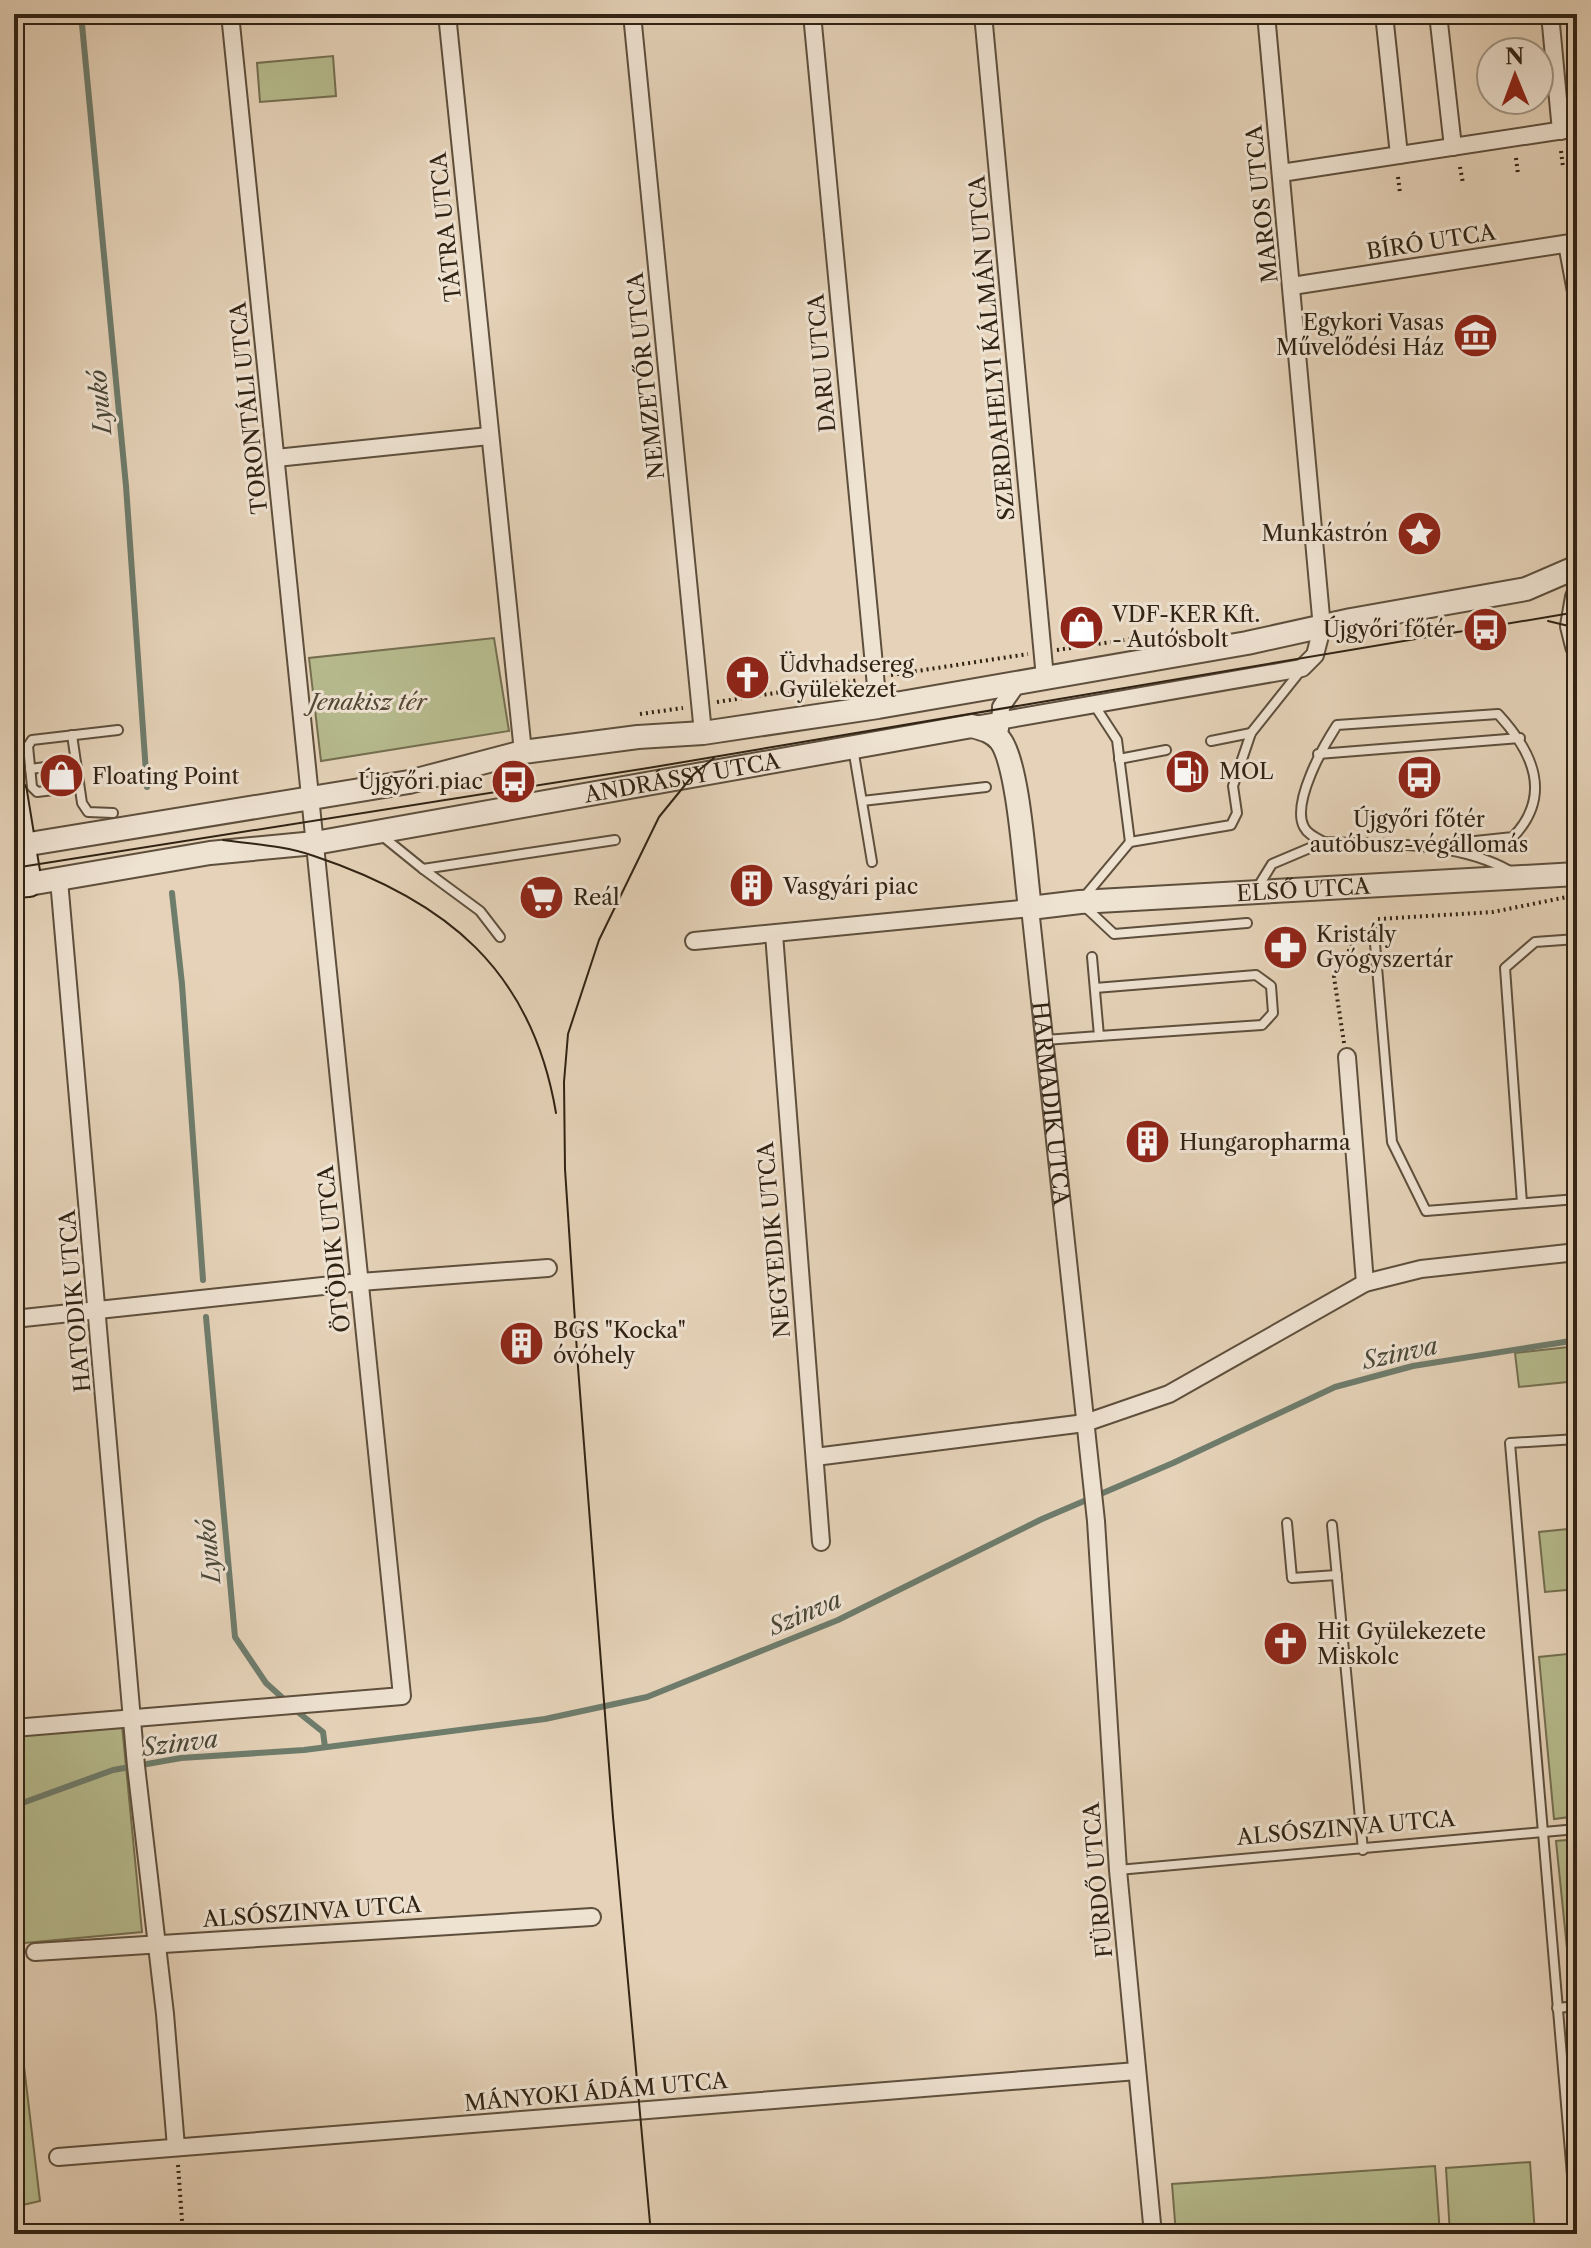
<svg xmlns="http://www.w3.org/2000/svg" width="1591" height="2248" viewBox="0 0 1591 2248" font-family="'Libre Caslon Text',serif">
  <rect width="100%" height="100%" fill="#e5d2b8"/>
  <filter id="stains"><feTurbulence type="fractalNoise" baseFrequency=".0025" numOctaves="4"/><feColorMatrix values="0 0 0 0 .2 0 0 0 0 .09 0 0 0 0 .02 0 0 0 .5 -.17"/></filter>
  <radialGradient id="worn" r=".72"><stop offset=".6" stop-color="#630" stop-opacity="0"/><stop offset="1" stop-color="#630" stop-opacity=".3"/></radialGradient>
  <!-- green -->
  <g fill="#b6bb8e" stroke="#746f50" stroke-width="2">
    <path d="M333,56L336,96L260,102L257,63Z"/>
    <path d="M494,638L509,731L321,761L309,658Z"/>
    <path d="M1577,1346V1381L1519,1387L1515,1353Z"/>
    <path d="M1577,1528V1589L1545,1592L1539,1532Z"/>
    <path d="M1577,1653V1816L1554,1819L1539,1657Z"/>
    <path d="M122,1725L142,1932L14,1944V1734Z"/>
    <path d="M1577,1839V1988H1571L1556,1841Z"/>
    <path d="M14,1982L40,2201L14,2207Z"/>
    <path d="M1530,2162L1535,2234H1450L1446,2168Z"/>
    <path d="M1435,2166L1440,2234H1176L1172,2184Z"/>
  </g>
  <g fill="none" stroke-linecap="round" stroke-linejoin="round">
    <!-- stream -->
    <g stroke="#6e7c6c" stroke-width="6">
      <path d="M81,14L126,486L147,787"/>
      <path d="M172,893L182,984L203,1280"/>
      <path d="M206,1317L235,1637L266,1683L286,1701"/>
      <path d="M294,1709L323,1732L325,1747"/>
      <path d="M14,1806L113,1770L181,1758L304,1750L545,1719L647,1697L838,1620L1042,1519L1173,1463L1335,1387L1413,1366L1577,1340"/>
    </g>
    <defs>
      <g id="service">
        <path d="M1093,703L1117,740L1130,842"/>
        <path d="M72,735L82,803L88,812L113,813"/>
        <path d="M1211,741L1251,733"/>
        <path d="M853,748L872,862"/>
        <path d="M1318,754L1520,738"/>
        <path d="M1119,759L1166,750"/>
        <path d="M30,769L76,763"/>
        <path d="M79,787L37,792L32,787L28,746L32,740L118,730"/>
        <path d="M862,801L986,787"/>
        <path d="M381,835L423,869L615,840"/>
        <path d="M1428,846L1513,837C1553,795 1533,752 1498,714L1337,725C1324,745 1291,803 1304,827C1308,835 1317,838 1324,842C1386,845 1454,840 1510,871"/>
        <path d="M423,869L480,911L500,937"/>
        <path d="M1256,890L1272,864L1324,842"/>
        <path d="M1247,923L1114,934L1080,902L1130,842L1231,825L1237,813L1233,786L1251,733L1302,669"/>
        <path d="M1374,932L1392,1142L1426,1211L1577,1199"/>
        <path d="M1095,988L1256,975L1271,986L1273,1013L1262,1025L1099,1036"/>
        <path d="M1045,1040L1099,1036L1092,957"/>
        <path d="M1522,1203L1505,968L1535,942L1577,939"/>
        <path d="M1287,1523L1292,1578L1337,1575"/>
        <path d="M1332,1525L1363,1850"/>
        <path d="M1118,1870L1577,1829"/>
        <path d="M1557,2008L1577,2006"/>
        <path d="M1577,2234L1510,1443L1577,1439"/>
      </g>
      <g id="minor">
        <path d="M447,14L523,752"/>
        <path d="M632,14L703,733"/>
        <path d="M812,14L878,707"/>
        <path d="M983,14L1045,678"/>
        <path d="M1384,14L1399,155"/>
        <path d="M1438,14L1453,147"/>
        <path d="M1550,14L1561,131"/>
        <path d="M1281,173L1577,128"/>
        <path d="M1567,244L1577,297"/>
        <path d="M1292,286L1577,242"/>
        <path d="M276,458L489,436"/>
        <path d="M975,725L1302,668L1315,655L1322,628L1266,14"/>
        <path d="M1000,729L1001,707L1017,684"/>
        <path d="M59,880L136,1766L165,2014L176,2147"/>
        <path d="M774,934L821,1542"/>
        <path id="s1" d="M694,941L1030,908L1096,1521L1118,1870L1153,2234"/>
        <path d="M1347,1057L1365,1283"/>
        <path d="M14,1319L360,1282L548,1268"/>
        <path d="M815,1457L1085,1423L1169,1394L1365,1283L1421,1269L1577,1252"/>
        <path d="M14,1728L402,1696L230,14"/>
        <path d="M35,1952L592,1917"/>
        <path d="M58,2157L1137,2071"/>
      </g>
      <g id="tertiary">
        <path d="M1577,597L1572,626L1577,646"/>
        <path d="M23,845L409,782L523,752L638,737L703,733L878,707L1247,643L1351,620L1526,589L1577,567"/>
        <path id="s2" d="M29,884L210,853L315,843L972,726C983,729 992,731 1000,740C1019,764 1025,873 1030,908L1080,902L1577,874"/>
      </g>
      <path id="secondary" d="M14,792L29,884L14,885"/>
    </defs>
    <!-- service casing -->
    <use href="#service" stroke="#5e4f3c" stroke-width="12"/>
    <!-- minor casing -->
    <use href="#minor" stroke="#5e4f3c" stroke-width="20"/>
    <!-- tertiary casing -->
    <use href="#tertiary" stroke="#5e4f3c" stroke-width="26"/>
    <!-- secondary casing -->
    <use href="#secondary" stroke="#312313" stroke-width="28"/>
    <!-- path -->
    <g stroke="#312313" stroke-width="4" stroke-dasharray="2 4" stroke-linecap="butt">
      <path d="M1561,151L1563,167"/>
      <path d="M1516,158L1518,174"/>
      <path d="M1460,167L1463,183"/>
      <path d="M1398,177L1400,193"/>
      <path d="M1057,650L1179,632"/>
      <path d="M891,675L1028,654"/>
      <path d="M717,702L859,680"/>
      <path d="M640,714L683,708"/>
      <path d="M1378,919L1493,912L1567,897"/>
      <path d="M1344,1043L1334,977L1360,931"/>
      <path d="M178,2165L183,2234"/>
    </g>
    <!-- service -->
    <use href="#service" stroke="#eee2d1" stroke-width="8"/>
    <!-- minor -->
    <use href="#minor" stroke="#eee2d1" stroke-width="16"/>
    <!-- tertiary -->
    <use href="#tertiary" stroke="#eee2d1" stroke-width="22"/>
    <!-- secondary -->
    <use href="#secondary" stroke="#eee2d1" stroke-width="24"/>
    <!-- tram -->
    <g stroke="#312313" stroke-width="2">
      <path d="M1548,621L1577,628"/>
      <path d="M223,840C253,844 286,846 314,856C446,900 532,970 556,1113"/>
      <path d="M14,868L648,768L1577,612"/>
      <path d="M651,2234L613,1817L578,1367L565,1169L564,1082L568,1034L599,940L659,817L694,774L714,758"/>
    </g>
  </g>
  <!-- icons -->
  <defs>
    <symbol id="museum-disc" viewBox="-11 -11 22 22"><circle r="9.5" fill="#8f2418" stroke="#eee2d1"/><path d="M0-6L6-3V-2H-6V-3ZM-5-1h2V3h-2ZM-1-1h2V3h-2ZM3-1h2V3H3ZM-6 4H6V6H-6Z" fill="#fff"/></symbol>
    <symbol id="sight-disc" viewBox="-11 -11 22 22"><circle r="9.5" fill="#8f2418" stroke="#eee2d1"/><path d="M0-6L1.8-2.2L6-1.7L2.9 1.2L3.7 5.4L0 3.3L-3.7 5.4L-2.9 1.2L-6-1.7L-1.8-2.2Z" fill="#fff"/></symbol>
    <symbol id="shop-disc" viewBox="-11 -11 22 22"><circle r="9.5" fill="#8f2418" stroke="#eee2d1"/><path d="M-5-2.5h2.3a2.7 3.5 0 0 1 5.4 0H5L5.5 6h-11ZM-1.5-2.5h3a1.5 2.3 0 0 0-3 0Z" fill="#fff"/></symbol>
    <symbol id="bus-disc" viewBox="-11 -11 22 22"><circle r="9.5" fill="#8f2418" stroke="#eee2d1"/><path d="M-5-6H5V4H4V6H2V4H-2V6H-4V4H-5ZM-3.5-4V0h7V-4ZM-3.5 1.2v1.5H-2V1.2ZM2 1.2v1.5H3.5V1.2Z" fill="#fff"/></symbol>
    <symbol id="church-disc" viewBox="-11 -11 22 22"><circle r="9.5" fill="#8f2418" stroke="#eee2d1"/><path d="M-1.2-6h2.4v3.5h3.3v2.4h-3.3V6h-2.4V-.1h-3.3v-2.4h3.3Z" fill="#fff"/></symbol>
    <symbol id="fuel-disc" viewBox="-11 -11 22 22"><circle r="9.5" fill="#8f2418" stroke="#eee2d1"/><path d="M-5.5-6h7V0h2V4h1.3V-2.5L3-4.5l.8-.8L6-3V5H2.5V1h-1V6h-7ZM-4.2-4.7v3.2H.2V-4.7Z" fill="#fff"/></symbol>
    <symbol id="building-disc" viewBox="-11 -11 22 22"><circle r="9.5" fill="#8f2418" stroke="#eee2d1"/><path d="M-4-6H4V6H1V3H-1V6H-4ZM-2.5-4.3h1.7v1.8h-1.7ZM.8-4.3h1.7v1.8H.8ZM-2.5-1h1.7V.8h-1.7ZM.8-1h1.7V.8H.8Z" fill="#fff"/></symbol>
    <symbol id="supermarket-disc" viewBox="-11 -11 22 22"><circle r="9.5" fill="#8f2418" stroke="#eee2d1"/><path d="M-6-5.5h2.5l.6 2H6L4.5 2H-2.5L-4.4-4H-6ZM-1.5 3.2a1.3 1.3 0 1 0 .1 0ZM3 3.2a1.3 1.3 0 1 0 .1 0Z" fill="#fff"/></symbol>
    <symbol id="pharmacy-disc" viewBox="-11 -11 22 22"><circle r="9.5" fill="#8f2418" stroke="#eee2d1"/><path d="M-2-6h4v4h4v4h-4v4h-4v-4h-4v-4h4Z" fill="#fff"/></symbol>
  </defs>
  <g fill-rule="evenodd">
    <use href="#museum-disc" x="1450" y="310" width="51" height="51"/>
    <use href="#sight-disc" x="1394" y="508" width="51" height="51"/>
    <use href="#shop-disc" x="1056" y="602" width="51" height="51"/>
    <use href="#bus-disc" x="1460" y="604" width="51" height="51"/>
    <use href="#church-disc" x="722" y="652" width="51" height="51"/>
    <use href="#fuel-disc" x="1162" y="746" width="51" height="51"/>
    <use href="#shop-disc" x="36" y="750" width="51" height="51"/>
    <use href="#bus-disc" x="1394" y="752" width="51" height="51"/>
    <use href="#bus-disc" x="488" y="756" width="51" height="51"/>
    <use href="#building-disc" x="726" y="860" width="51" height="51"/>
    <use href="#supermarket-disc" x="516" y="872" width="51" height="51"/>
    <use href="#pharmacy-disc" x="1260" y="922" width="51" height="51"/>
    <use href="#building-disc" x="1122" y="1116" width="51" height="51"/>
    <use href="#building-disc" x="496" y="1318" width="51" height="51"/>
    <use href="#church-disc" x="1260" y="1618" width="51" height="51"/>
  </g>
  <g text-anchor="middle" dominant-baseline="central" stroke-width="6" stroke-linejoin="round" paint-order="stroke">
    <!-- street labels -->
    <g font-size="22" fill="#312313" stroke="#eee2d1">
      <text transform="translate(1262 204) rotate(-96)">MAROS UTCA</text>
      <text transform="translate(446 227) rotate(-96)">TÁTRA UTCA</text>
      <text transform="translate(1431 242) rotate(-9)">BÍRÓ UTCA</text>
      <text transform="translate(992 348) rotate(-95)">SZERDAHELYI KÁLMÁN UTCA</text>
      <text transform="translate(822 363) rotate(-95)">DARU UTCA</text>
      <text transform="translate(646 376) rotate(-96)">NEMZETŐR UTCA</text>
      <text transform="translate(249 408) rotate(-96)">TORONTÁLI UTCA</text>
      <text stroke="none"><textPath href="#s2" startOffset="662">ANDRÁSSY UTCA</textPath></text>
      <text stroke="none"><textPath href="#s2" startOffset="1434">ELSŐ UTCA</textPath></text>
      <text stroke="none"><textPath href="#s1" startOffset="534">HARMADIK UTCA</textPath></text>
      <text transform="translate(774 1240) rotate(-95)">NEGYEDIK UTCA</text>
      <text transform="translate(334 1249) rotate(-96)">ÖTÖDIK UTCA</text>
      <text transform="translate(75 1301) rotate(-95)">HATODIK UTCA</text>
      <text transform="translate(1346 1828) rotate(-5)">ALSÓSZINVA UTCA</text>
      <text transform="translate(1098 1880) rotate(-95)">FÜRDŐ UTCA</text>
      <text transform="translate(312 1912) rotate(-4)">ALSÓSZINVA UTCA</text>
      <text transform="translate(596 2092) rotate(-5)">MÁNYOKI ÁDÁM UTCA</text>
    </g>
    <!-- poi labels -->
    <g font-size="22" fill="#312313" stroke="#eee2d1" text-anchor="start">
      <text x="1444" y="322" text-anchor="end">Egykori Vasas<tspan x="1444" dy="25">Művelődési Ház</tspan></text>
      <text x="1388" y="533" text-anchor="end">Munkástrón</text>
      <text x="1112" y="614">VDF-KER Kft.<tspan x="1112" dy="25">- Autósbolt</tspan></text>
      <text x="1455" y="629" text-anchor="end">Újgyőri főtér</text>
      <text x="779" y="664">Üdvhadsereg<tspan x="779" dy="25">Gyülekezet</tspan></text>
      <text x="1219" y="771">MOL</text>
      <text x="92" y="776">Floating Point</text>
      <text x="483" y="781" text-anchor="end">Újgyőri piac</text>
      <text x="1419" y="819" text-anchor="middle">Újgyőri főtér<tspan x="1419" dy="25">autóbusz-végállomás</tspan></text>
      <text x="783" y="886">Vasgyári piac</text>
      <text x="573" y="897">Reál</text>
      <text x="1316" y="934">Kristály<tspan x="1316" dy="25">Gyógyszertár</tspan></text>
      <text x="1179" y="1142">Hungaropharma</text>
      <text x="553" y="1330">BGS "Kocka"<tspan x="553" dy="25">óvóhely</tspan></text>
      <text x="1317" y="1631">Hit Gyülekezete<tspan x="1317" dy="25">Miskolc</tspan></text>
    </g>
    <!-- park labels -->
    <g font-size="22" font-style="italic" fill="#524932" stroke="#eee2d1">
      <text x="368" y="702">Jenakisz tér</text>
    </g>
    <!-- water labels -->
    <g font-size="24" font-style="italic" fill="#4a4838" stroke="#eee2d1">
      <text transform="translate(100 402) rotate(-95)">Lyukó</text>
      <text transform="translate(1400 1353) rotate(-12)">Szinva</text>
      <text transform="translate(209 1551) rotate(-95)">Lyukó</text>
      <text transform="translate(805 1613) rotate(-23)">Szinva</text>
      <text transform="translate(180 1743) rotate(-7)">Szinva</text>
    </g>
  </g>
  <!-- margin -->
  <rect width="1591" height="2248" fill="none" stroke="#e5d2b8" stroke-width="48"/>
  <rect x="16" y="16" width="1559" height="2216" fill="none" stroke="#312313" stroke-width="4"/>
  <rect x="24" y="24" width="1543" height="2200" fill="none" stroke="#312313" stroke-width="2"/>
  <!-- north arrow -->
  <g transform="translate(1515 76) rotate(359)"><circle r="38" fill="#eee2d1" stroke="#a29685" stroke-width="2"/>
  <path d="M0-6L14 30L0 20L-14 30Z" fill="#8f2418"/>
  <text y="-12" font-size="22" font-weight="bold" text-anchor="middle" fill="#312313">N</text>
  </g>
  <rect width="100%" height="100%" filter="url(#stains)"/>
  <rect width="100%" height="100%" fill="url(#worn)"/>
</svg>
